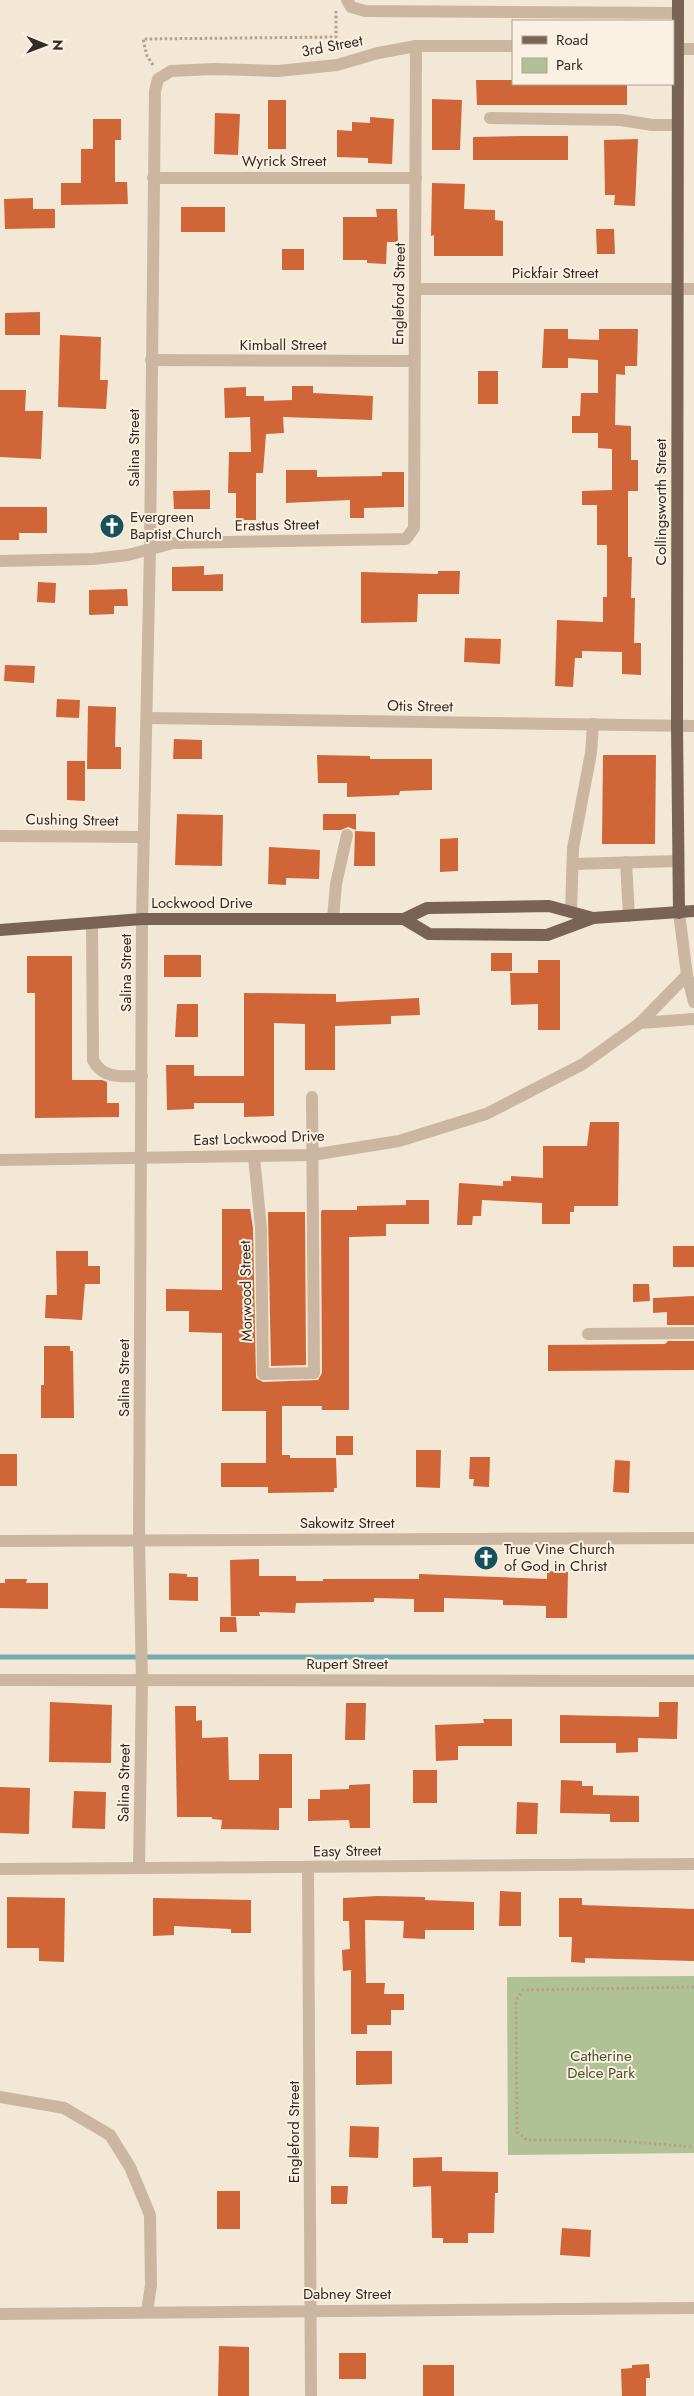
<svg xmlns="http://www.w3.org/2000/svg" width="694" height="2396" viewBox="0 0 694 2396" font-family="Jost,sans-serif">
  <rect width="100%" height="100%" fill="#f3e7d6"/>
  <!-- park -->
  <path fill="#b0c295" d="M694,1976V2153L508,2155L507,1977Z"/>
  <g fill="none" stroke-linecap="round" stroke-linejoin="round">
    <!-- stream -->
    <path stroke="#73abb2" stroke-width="5" d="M0,1657H694"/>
  </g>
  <!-- building -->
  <g fill="#d06537">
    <path d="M476,80H513V84H627V105H477Z"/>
    <path d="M432,99L462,100L460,150H432Z"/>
    <rect x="268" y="100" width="18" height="49"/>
    <path d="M215,113L240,114L238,155L214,154Z"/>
    <path d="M370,117L394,119L392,164L368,163V158L337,157V130L352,131V122L370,123Z"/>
    <path d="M93,119H121V140H115V182H127L128,204L61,205V183H81V149H93Z"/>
    <path d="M524,136H568V160H473V137Z"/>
    <path d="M638,139L635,206L614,205L615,195H605L604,140Z"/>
    <path d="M432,183L465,184L464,209L495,210V220L503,221V256H434V235L431,236Z"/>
    <path d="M33,198V209H55V228L5,229L4,199Z"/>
    <rect x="181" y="207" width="44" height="25"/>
    <path d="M376,209H397L398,242H387L386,264L367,263V260H343V217H377Z"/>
    <path d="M596,229H614L615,254H597Z"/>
    <rect x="282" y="249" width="22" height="21"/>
    <path d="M40,312V335H5V313Z"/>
    <path d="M544,329H568V339L599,340V329H638L637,366H625V375L616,374L615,425L631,426V460H638V491H628V557H632L631,598H635L634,643H641V675L622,674V652L582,651V658H575L573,687L555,686L557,620L603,622V597H607V545H597V505H582V491L612,490V449L598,448V433H572V416H580L581,393H598V360L568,358V368H542Z"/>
    <path d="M60,335L101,337L100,380H108L106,409L58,407Z"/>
    <rect x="478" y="371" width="20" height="33"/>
    <path d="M292,386H313V393L373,396L372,420L283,417L284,433L266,434L263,473H256V520H236V493H228L229,452H251L250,417L225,418L224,388L246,387V396H264V401L292,400Z"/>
    <path d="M0,390H26L25,411H43L41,459L0,457Z"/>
    <path d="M286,470H317V477L382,476V472H404V507L364,508V518H350V500L286,503Z"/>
    <path d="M210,490V509H174L173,491Z"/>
    <path d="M0,507H47V533H19V540H0Z"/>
    <path d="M204,566V575L223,574V591H172V567Z"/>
    <path d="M438,571H460L459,594H418L417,622L361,623V572L438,574Z"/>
    <path d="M38,582L56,583L55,603L37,602Z"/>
    <path d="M127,589L128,606H114V614L89,615V590Z"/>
    <path d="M465,638L501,639L500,664L464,662Z"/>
    <path d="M5,665L35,666L34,683L4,681Z"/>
    <path d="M57,699L80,700L79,718L56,717Z"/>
    <path d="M88,706L116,707L115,747H121V769H87Z"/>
    <path d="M174,739L202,740V759H173Z"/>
    <path d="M317,755L370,756V759H432V790L400,791L399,795L347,797V783H318Z"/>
    <path d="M603,755H656L655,844H602Z"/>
    <path d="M67,761H85V801L67,800Z"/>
    <path d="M177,814L223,815L222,866L175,865Z"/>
    <path d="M323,814H356V830L348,827L341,830H323Z"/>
    <path d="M355,831L375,832V866H354Z"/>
    <path d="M458,838V871L440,872V839Z"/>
    <path d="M269,847L320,850L319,879L286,878V885L268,884Z"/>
    <rect x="491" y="953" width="21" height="18"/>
    <rect x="164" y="955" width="37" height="22"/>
    <path d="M27,956H72V1080H102L107,1082V1103H119V1117L35,1118V993H27Z"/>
    <path d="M538,960H560V1030H538V1004L511,1005L510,973H538Z"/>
    <path d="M244,993L336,994V1002L419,998L420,1015L391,1016V1024L335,1026V1070H305V1024L274,1023V1116L244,1117V1103H194V1109L167,1110L166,1065H194V1076H244Z"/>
    <path d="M177,1004H198V1037H175Z"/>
    <path d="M590,1122H619L618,1206H574V1212H570V1224H542V1203L482,1200L481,1216H473L472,1225H457L459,1183L503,1186V1181H511V1176L543,1178V1146H587Z"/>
    <path d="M406,1200H429V1224H386V1236L349,1237V1410H322V1406H282V1455H290V1458H336L337,1488H334V1492L268,1493V1487H221V1463H266V1411H222V1333L189,1332V1311H166V1289L222,1290V1209H250L253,1228L256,1378L263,1382L318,1380L322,1373L321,1212L322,1210H357V1206L406,1205Z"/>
    <path d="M268,1212H305L306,1365L271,1366Z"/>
    <rect x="673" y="1246" width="21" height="21"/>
    <path d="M56,1251H88V1266H100V1284H85L82,1320L45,1318L46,1295H57Z"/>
    <path d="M633,1284H649L650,1301L633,1302Z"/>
    <path d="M694,1296V1325H667V1312L653,1313V1298Z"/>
    <path d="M668,1341H694V1370L548,1371V1345L665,1344Z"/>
    <path d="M44,1346H70V1351H73L74,1418H41V1385H44Z"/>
    <rect x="336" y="1436" width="17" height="19"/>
    <path d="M416,1450H441L440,1488L416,1487Z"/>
    <rect x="0" y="1454" width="17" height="32"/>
    <path d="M470,1457H490L489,1487L473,1486L474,1479H469Z"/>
    <path d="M615,1460L630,1461L629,1493L613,1492Z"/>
    <path d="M259,1559V1576H296V1581H323V1579H419V1574L547,1579V1571L568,1572L567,1618H546V1606L503,1605V1600L444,1598V1612H414V1599L374,1598V1602L296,1603L295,1613L259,1612L260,1616H231L230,1560Z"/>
    <path d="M169,1573L187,1574V1577H198V1601L169,1600Z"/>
    <path d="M5,1579H27L26,1583H48V1609L0,1608V1583H5Z"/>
    <path d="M220,1617H236L237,1632H220Z"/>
    <path d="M50,1702L112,1705L111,1763L49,1762Z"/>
    <path d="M659,1702H678L677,1739L638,1738V1752L616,1753V1743H560V1715L659,1717Z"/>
    <path d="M346,1703H366L365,1740H345Z"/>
    <path d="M175,1706H196V1721L202,1720V1738L228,1737L229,1780H259V1754H292V1808H279V1830L221,1829L222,1820L212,1819V1817H177Z"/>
    <path d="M483,1719H512V1746H458V1760L436,1761L435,1725L484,1723Z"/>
    <rect x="413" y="1770" width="24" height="33"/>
    <path d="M561,1780L582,1781V1786H593V1795L639,1796V1822H610V1814L560,1813Z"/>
    <path d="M370,1784V1828H350L349,1820L308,1821V1799H320V1790L349,1789V1785Z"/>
    <path d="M0,1787L30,1788L29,1834L0,1833Z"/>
    <path d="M74,1791L106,1792L105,1829L72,1828Z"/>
    <path d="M517,1802L538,1803L537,1834H516Z"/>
    <path d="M500,1891L521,1892V1926H499Z"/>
    <path d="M378,1896L425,1897V1900L474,1902V1930H425V1939L403,1938L404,1921L365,1920L366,1983H385L384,1994H404V2010H391V2025H367V2034H351V1970L343,1971L342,1950L350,1949L349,1921H343V1898Z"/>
    <path d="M7,1897L65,1898L64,1962L39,1961V1948H7Z"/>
    <path d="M153,1898L251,1900V1933H231V1929L174,1926V1935L153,1936Z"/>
    <path d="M559,1898H582V1905L694,1909V1961L585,1958V1963L571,1962L572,1937H559Z"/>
    <path d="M356,2051H392V2084L356,2085Z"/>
    <path d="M350,2126L379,2127L378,2158L349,2157Z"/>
    <path d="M442,2157V2171L498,2172V2193H495L494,2233H468V2243H443V2238H432L431,2186L413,2187V2158Z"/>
    <path d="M331,2186H348L347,2204H331Z"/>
    <rect x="217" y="2191" width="23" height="38"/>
    <path d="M562,2228L591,2230L590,2257L560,2255Z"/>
    <path d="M219,2346L249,2347V2396H218Z"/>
    <rect x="339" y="2353" width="27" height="26"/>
    <path d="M649,2364L650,2378H646V2396H622L621,2369L632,2368V2365Z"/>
    <rect x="423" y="2365" width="31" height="31"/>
  </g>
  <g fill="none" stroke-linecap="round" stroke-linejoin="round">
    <!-- path -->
    <g stroke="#b7a18c" stroke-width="3" stroke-dasharray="2.5 2.5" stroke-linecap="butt">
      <path d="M153,65L147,56L143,39L336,37V11"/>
      <path d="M694,1987L523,1990L516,2000L517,2132L527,2140H608L694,2147"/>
    </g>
    <!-- minor -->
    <g stroke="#cbb7a1" stroke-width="12">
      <path d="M347,0L351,7L365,11L677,13"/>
      <path d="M673,49H694"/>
      <path d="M490,118L621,120L652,125H678"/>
      <path d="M153,178H416"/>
      <path d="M416,289H694"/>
      <path d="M151,360L414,361"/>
      <path d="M0,561L93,559L128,555L173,543L406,539L414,528L416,46"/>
      <path d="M147,718L694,726"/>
      <path d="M0,836L144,837"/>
      <path d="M626,862L629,916"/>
      <path d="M573,864L677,861"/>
      <path d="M571,912L573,848L591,753L593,724"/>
      <path d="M679,913L687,975L694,1002"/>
      <path d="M333,919L336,884L347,835"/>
      <path d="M92,923L93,1060C103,1080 123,1076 142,1076"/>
      <path d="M640,1023L694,1019"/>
      <path d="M254,1157L261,1228L263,1374L314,1373L312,1097"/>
      <path d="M0,1160L312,1155L399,1141L486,1114L583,1064L640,1023L687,975"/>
      <path d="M588,1334L694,1333"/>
      <path d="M0,1541L694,1538"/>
      <path d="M0,1680L694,1681"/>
      <path d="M139,1868L142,1680L139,1541L142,919L150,549L155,91L158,79L171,71L214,69L278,71L337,65L378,53L416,46H513"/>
      <path d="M308,1868L311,2396"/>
      <path d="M0,1869L694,1864"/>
      <path d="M0,2097L64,2108L110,2135L130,2167L150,2215L151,2285L147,2312"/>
      <path d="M0,2314L694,2308"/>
    </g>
    <!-- major -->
    <g stroke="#786354" stroke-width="12">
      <path d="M678,0L677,726L679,913"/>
      <path d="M404,919L429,934L547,935L593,918"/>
      <path d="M0,930L142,919H404L427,908L549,906L593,918L694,911"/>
    </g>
  </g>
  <!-- icons -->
  <defs>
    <symbol id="church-disc" viewBox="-11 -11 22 22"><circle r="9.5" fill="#175159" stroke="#faf1e2"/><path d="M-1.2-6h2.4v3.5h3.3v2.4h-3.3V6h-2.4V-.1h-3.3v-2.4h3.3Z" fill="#fff"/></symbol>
  </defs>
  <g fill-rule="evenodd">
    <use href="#church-disc" x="98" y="512" width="28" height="28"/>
    <use href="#church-disc" x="472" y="1544" width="28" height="28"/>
  </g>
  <g text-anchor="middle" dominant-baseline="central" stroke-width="4" stroke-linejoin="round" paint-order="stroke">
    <!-- street labels -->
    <g font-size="15" fill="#352b25" stroke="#faf1e2">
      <text transform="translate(332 46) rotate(-11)">3rd Street</text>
      <text x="284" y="161">Wyrick Street</text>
      <text x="555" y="273">Pickfair Street</text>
      <text transform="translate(399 294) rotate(-89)">Engleford Street</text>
      <text x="283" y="345">Kimball Street</text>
      <text transform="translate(134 448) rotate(-90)">Salina Street</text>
      <text transform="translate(661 502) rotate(-90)">Collingsworth Street</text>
      <text transform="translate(277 525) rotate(-1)">Erastus Street</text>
      <text transform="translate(420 706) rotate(1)">Otis Street</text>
      <text transform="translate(72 820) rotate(1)">Cushing Street</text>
      <text x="202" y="903">Lockwood Drive</text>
      <text transform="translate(126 973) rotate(-90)">Salina Street</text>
      <text transform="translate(259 1138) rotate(-2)">East Lockwood Drive</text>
      <text transform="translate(246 1291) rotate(-91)">Morwood Street</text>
      <text transform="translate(124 1378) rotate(-90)">Salina Street</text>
      <text x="347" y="1523">Sakowitz Street</text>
      <text x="347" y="1664">Rupert Street</text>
      <text transform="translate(124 1783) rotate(-89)">Salina Street</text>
      <text transform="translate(347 1851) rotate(-1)">Easy Street</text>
      <text transform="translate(294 2132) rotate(-90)">Engleford Street</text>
      <text x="347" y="2294">Dabney Street</text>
    </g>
    <!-- poi labels -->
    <g font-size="15" fill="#352b25" stroke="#faf1e2" text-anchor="start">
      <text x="130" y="517">Evergreen<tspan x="130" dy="17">Baptist Church</tspan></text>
      <text x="504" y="1549">True Vine Church<tspan x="504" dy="17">of God in Christ</tspan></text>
    </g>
    <!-- park labels -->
    <g font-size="15" fill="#415527" stroke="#faf1e2">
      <text x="601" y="2056">Catherine<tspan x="601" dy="17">Delce Park</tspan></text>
    </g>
  </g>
  <!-- legend -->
  <rect x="512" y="20" width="162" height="65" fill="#faf1e2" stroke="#aba296"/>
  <rect x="522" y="36" width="25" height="8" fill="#786354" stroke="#aba296"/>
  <text x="556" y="45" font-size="15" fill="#352b25">Road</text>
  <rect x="522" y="58" width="25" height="15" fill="#b0c295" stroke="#aba296"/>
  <text x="556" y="70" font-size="15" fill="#352b25">Park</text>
  <!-- north arrow -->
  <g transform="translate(45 45) rotate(91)" stroke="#faf1e2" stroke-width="4" paint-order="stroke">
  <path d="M0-4L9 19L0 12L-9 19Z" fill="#352b25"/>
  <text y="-8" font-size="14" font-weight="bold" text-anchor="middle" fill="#352b25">N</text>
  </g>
</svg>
